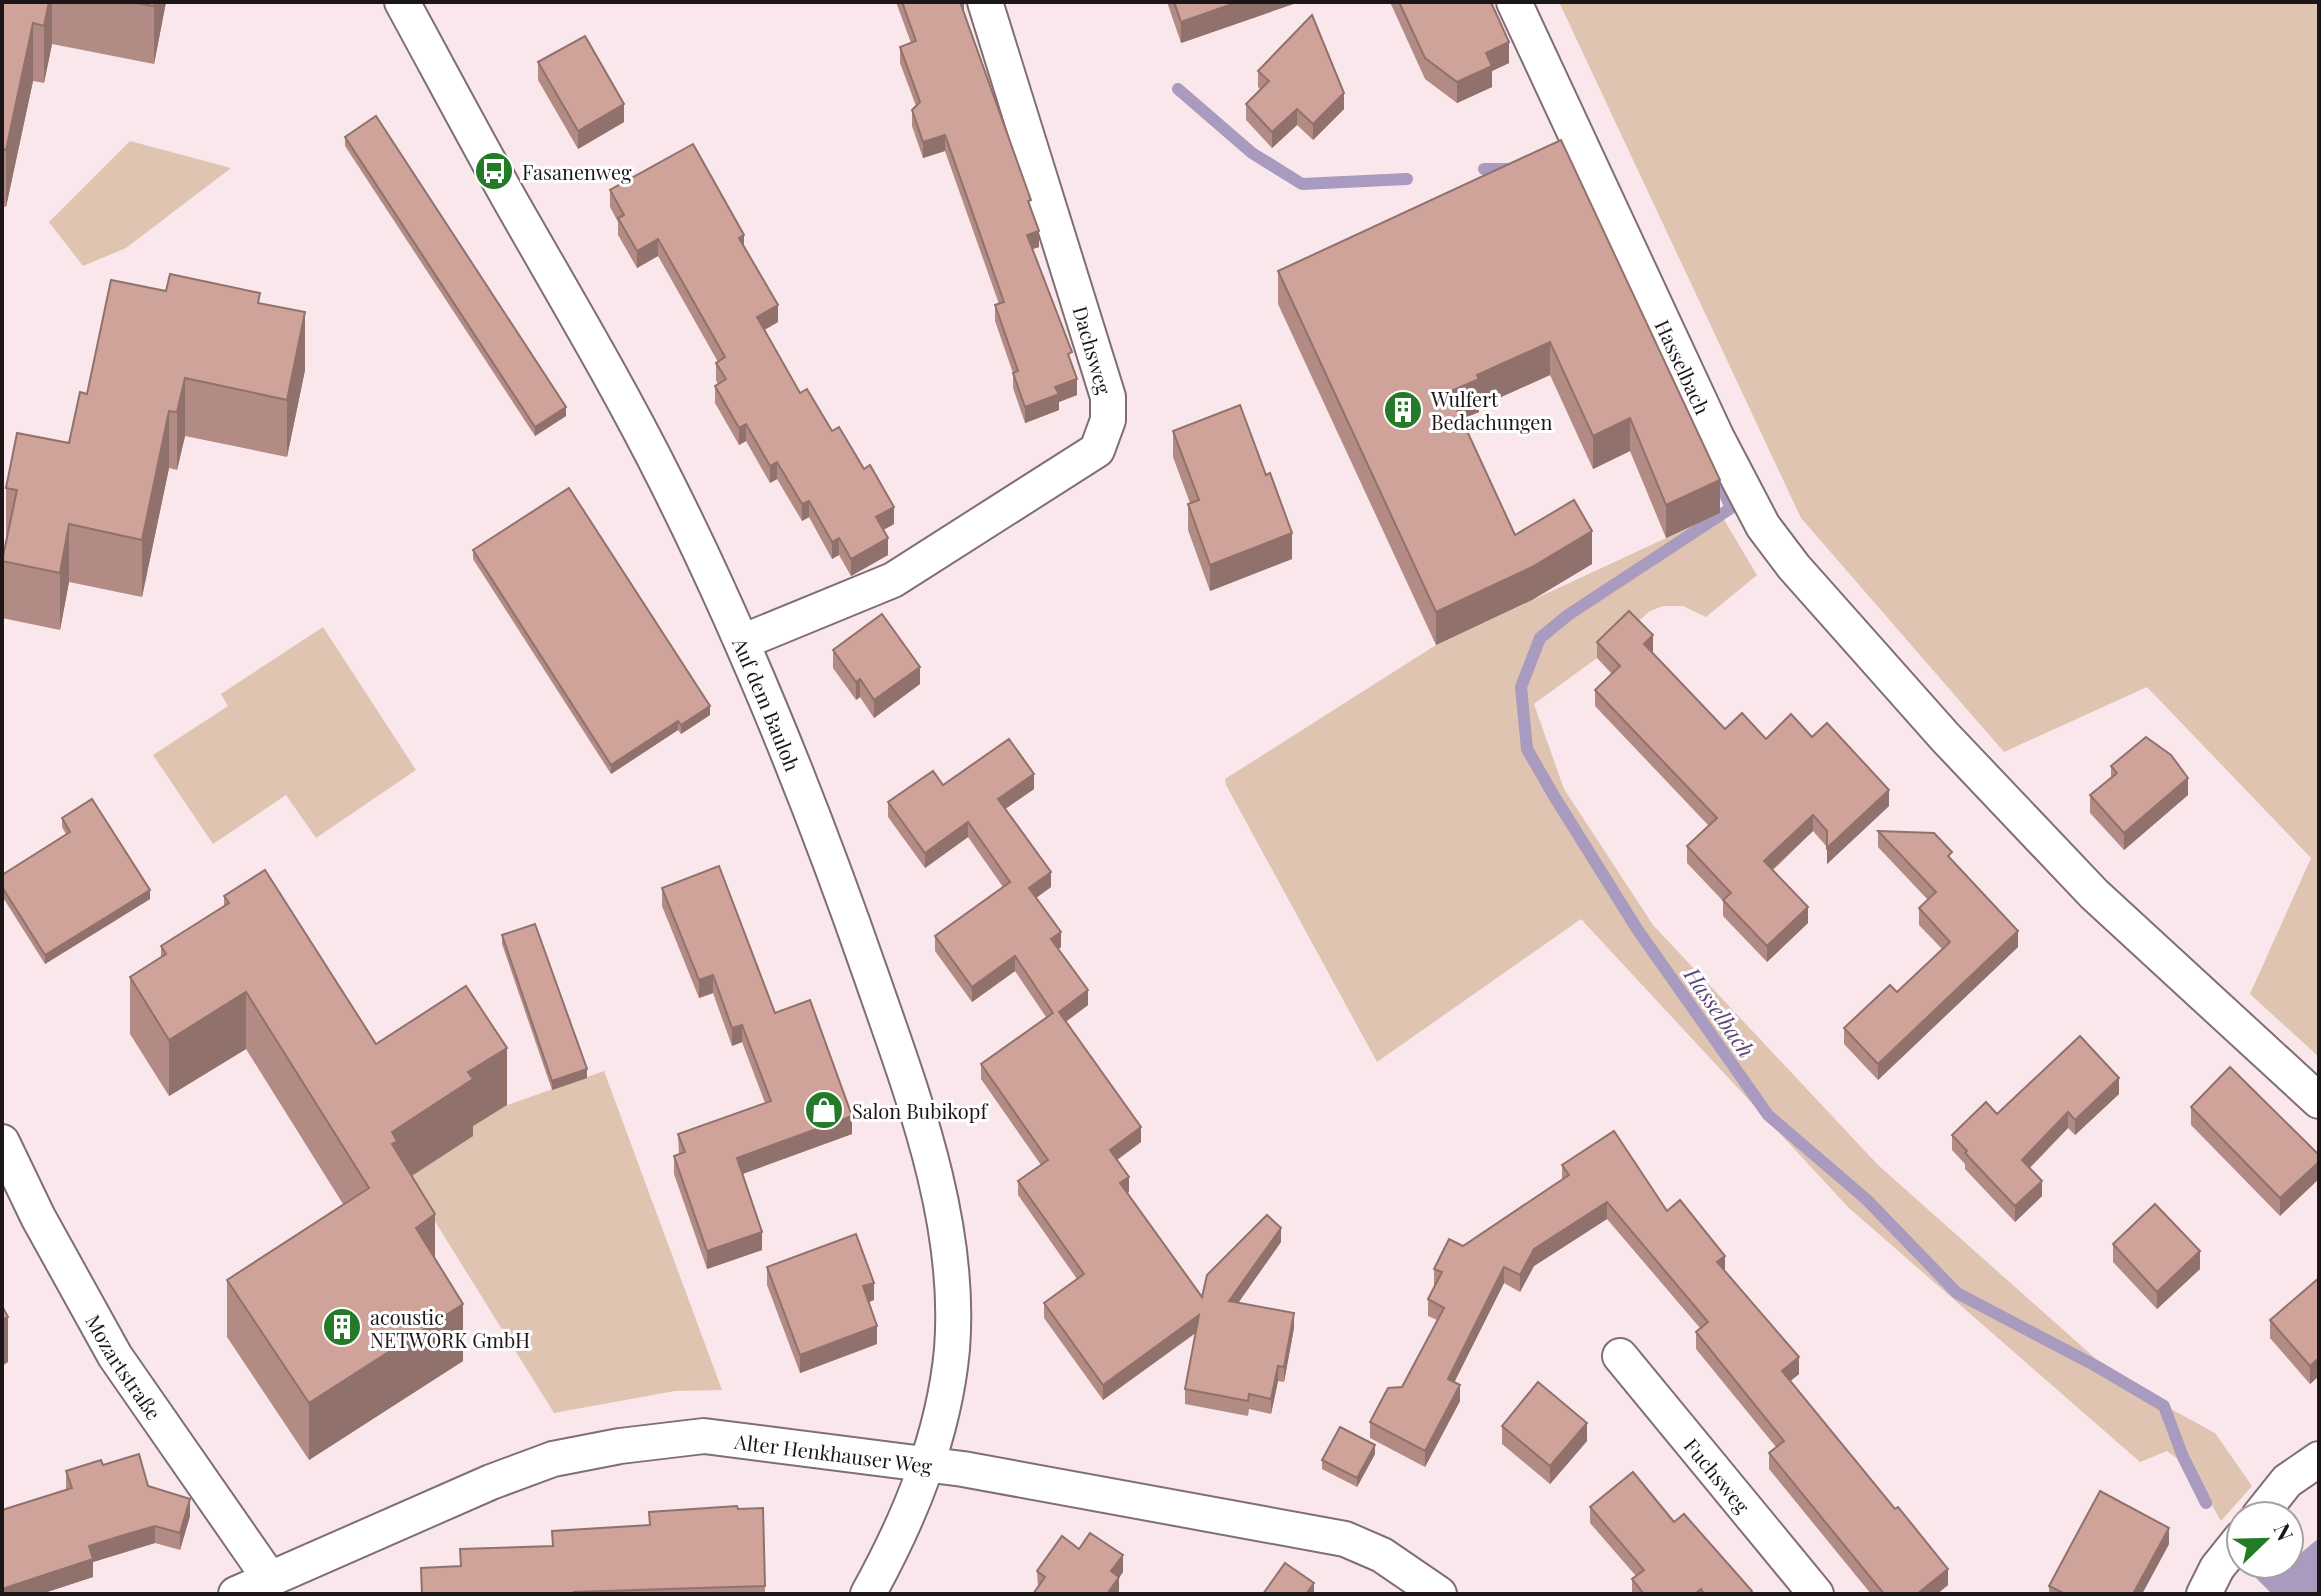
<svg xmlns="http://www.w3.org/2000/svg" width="2321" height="1596" viewBox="0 0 2321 1596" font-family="'Playfair Display',serif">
  <rect width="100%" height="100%" fill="#fae7ec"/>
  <!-- green -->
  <g fill="#dec4b1">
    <path d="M1559,2H2319V1057L2250,994L2311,858L2147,687L2004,752L1801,518Z"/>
    <path d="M130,141L231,168L126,248L83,266L49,222Z"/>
    <path d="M1720,513L1757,575L1706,617L1683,606H1663L1650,611L1597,658L1534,704L1564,789L1653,925L1878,1165L2123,1383L2215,1433L2252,1486L2221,1521L2191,1469L2167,1451L2140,1462L1849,1208L1581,919L1377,1062L1226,785L1225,779L1436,645Z"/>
    <path d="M323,627L416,770L316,838L286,795L213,844L153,755L228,706L221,694Z"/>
    <path d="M604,1071L722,1390L675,1391L554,1413L408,1178L472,1136L468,1129L507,1105Z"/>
  </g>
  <!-- water -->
  <path fill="#a99abf" d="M2319,1538V1594H2272L2256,1578L2270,1564H2289V1556L2302,1552Z"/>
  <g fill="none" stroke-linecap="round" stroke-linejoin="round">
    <!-- stream -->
    <g stroke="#a99abf" stroke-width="12">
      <path d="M1178,89L1252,153L1302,184L1407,179"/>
      <path d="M1484,169H1510"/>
      <path d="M1714,471L1731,508L1568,615L1540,638L1521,687L1527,749L1554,796L1637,929L1768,1115L1867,1200L1957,1293L2096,1366L2164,1406L2183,1457L2206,1503"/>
    </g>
    <defs>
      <g id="street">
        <path id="s1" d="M402,2C438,68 473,134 510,200C563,293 618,385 666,481C746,640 814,811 872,978C913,1096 962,1222 952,1349C944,1436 910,1518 868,1594"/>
        <path id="s2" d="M1514,2L1716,436L1763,526L1794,567L1945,737L2094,894L2319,1101"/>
        <path d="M742,642L893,580L1097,450L1108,420V397L985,2"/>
        <path id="s3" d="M2,1142L38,1217L115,1356L270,1579"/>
        <path id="s4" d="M1620,1356L1816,1594"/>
        <path d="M2259,1516L2287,1481L2319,1459"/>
        <path id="s5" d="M236,1594L491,1482L553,1459L620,1446L704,1436L963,1469L1345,1539L1382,1555L1439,1594"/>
        <path d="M2204,1594L2217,1568L2241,1538"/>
      </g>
    </defs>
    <!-- street casing -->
    <use href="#street" stroke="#7f6e72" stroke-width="38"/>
    <!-- street -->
    <use href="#street" stroke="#fff" stroke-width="34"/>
  </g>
  <!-- wall -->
  <g fill="#b28b84">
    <path d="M2,2H166L154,64L52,44L44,83L33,81L6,207L2,206Z"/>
    <path d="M896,2H964V15L1031,208L1039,247L1032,249L1072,365L1077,395L1059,402V410L1025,423L1013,388V373L995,321V305L999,304L945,151L923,158L912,126V110L916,106L900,63V47L911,43Z"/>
    <path d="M1167,2H1299L1181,43Z"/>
    <path d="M1390,2H1491L1509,63L1492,71V87L1457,103L1425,79Z"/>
    <path d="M538,62L624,122L578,149L538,80Z"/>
    <path d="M1258,71L1344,109L1313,140L1297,125L1272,148L1246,120V104L1260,89L1258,87Z"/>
    <path d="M345,137L566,416L535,436L345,146Z"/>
    <path d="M1561,140L1720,513L1666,538L1630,451L1593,469L1550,375L1479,407V412L1462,419L1515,535L1592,564L1532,600L1436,645L1278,304V271Z"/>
    <path d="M610,190L744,246L778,322L764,330L800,393L832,431L894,524L883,530L888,555L851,576L839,555L832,559L809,517L802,521L777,479L770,483L746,441L739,445L715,403V386L718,384L716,380V363L718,362L658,256L637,268L618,235V222L610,207Z"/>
    <path d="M166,291L260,303L305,370L287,457L185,436L177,470L169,468L142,597L69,582L60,630L2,618V561L6,543V488L69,443L87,394Z"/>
    <path d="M1173,431L1266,475L1292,559L1210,591L1188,530V504L1190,503L1173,457Z"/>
    <path d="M473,550L710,715L681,734L678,730L611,774L473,559Z"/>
    <path d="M1597,642L1653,651L1652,652L1725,729L1766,739L1812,737L1889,806L1827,864V847L1813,831L1773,870L1808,923L1767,962L1723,916V901L1687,863V846L1709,826L1595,706V690L1612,674L1597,658Z"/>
    <path d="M833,650L920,684L874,718L860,697L856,700L833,668Z"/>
    <path d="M2111,766L2188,795L2124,850L2090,813V795L2111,778Z"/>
    <path d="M943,785L1034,789L1005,809L1051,887L1036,898L1061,947L1058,949L1088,1005L1066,1021L1141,1142L1117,1160L1129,1192L1127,1193L1202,1297L1281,1242L1238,1303L1294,1328L1284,1382L1278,1381L1271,1414L1249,1409L1248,1416L1185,1404V1389L1196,1333L1103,1400L1044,1318V1303L1077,1279L1018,1195V1181L1041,1165L981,1079V1064L1046,1017L1015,971L972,1002L935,951V936L1003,887L968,837L925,868L888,817V802Z"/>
    <path d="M62,818L150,899L45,964L2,896V875L66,834L62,827Z"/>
    <path d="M1878,831L1952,861L2018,947L1878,1080L1844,1044V1028L1897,992L1942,949L1919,925V908L1928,900L1878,847Z"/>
    <path d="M662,888L775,1013L852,1134L742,1174L762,1250L707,1269L674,1174V1156L679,1154L678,1134L765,1103L742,1042L732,1046L713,993L699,998L662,906Z"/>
    <path d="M224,896L376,1044L507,1105L473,1126V1136L412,1176L463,1361L309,1460L227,1337V1280L343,1204L246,1049L169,1096L130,1034V977L161,957V946L224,906Z"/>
    <path d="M502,935L587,1078L552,1090L502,944Z"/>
    <path d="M2119,1094L2075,1135L2068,1128L2030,1168L2042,1196L2015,1222L1965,1169V1164L1952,1150V1135L1997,1114Z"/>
    <path d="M2191,1107L2319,1155L2280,1216L2191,1125Z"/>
    <path d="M1562,1165L1667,1211L1725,1271L1799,1374L1790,1381L1948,1585L1937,1594H1871L1769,1469V1453L1776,1447L1696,1349V1332L1700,1328L1607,1219L1534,1266L1520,1292L1504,1283L1454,1382L1460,1401L1425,1467L1370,1438V1422L1402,1387L1437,1320L1428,1316V1299L1435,1286L1434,1285V1269L1463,1246L1562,1179Z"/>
    <path d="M2113,1244L2200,1269L2157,1309L2113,1262Z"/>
    <path d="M767,1267L874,1300L869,1302L877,1344L800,1373L767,1285Z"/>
    <path d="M2319,1278V1376L2310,1384L2270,1338V1320Z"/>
    <path d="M1502,1426L1587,1441L1550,1484L1502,1444Z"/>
    <path d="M1375,1454L1357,1487L1322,1469V1460Z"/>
    <path d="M103,1465L148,1486L190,1516L180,1550L155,1543L93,1562V1577L41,1594H2L66,1489V1471Z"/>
    <path d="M1590,1507L1674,1522L1752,1594H1632V1579L1636,1576L1590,1523Z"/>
    <path d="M763,1508L765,1594H422L421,1568L460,1566V1549L552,1546L649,1525L738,1509Z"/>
    <path d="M2169,1544L2142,1594H2049V1586Z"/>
    <path d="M1079,1549L1123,1572L1119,1577V1594L1038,1588L1037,1571Z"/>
  </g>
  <!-- shaded-wall -->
  <g fill="#91716c">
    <path d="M49,2H52V44L44,83V26Z"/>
    <path d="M155,2H166L154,64V6Z"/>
    <path d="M960,2H964V16Z"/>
    <path d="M1238,2H1299L1181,43V22Z"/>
    <path d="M33,23V81L6,207V150Z"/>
    <path d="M1509,42V63L1492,71V87L1457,103V82L1486,53Z"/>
    <path d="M1344,93V109L1313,140V124Z"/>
    <path d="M624,104V122L578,149V131Z"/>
    <path d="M1297,109V125L1272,148V132Z"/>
    <path d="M945,135V151L923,158V142Z"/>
    <path d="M1039,231V247L1027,251V235Z"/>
    <path d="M744,235V252L739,238Z"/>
    <path d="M658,239V256L637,268V251Z"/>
    <path d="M778,305V322L757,334V317Z"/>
    <path d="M305,312V370L287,457V400Z"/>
    <path d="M1550,342V375L1479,407V412L1449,424V392L1477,375Z"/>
    <path d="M185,378V436L177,470V412Z"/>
    <path d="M1077,379V395L1059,402V410L1025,423V407L1055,387Z"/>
    <path d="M566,407V416L535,436V427Z"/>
    <path d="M169,411V468L142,597V540Z"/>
    <path d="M1630,418V451L1593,469V436Z"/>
    <path d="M746,424V441L739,445V428Z"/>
    <path d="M777,462V479L770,483V466Z"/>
    <path d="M1720,480V513L1666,538V505Z"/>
    <path d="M809,501V517L802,521V504Z"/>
    <path d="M894,507V524L876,534V517Z"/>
    <path d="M69,524V582L60,630V573Z"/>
    <path d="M1592,531V564L1532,600L1436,645V612Z"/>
    <path d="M1292,533V559L1210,591V565Z"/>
    <path d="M839,538V555L832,559V542Z"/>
    <path d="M888,538V555L851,576V559Z"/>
    <path d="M1653,635V651L1644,660V644Z"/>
    <path d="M920,667V684L874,718V700Z"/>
    <path d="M860,679V697L856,700V682Z"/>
    <path d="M710,706V715L681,734V725Z"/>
    <path d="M678,721V730L611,774V765Z"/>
    <path d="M1034,774V789L998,814V799Z"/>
    <path d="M2188,778V795L2124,850V833Z"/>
    <path d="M1889,790V806L1827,864V848Z"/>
    <path d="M1813,815V831L1764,877V861Z"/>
    <path d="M968,822V837L925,868V853Z"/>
    <path d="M1051,872V887L1029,903V888Z"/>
    <path d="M150,890V899L45,964V955Z"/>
    <path d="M1808,907V923L1767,962V946Z"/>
    <path d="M2018,931V947L1878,1080V1064Z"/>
    <path d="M1061,932V947L1051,954V939Z"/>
    <path d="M1015,956V971L972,1002V987Z"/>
    <path d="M713,975V993L699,998V980Z"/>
    <path d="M1088,990V1005L1059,1027V1012Z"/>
    <path d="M246,992V1049L169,1096V1040Z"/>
    <path d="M742,1025V1042L732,1046V1028Z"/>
    <path d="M507,1048V1105L473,1126V1136L397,1185V1197L392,1132L468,1072Z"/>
    <path d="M587,1069V1078L552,1090V1081Z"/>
    <path d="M2119,1078V1094L2075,1135V1120Z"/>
    <path d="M2068,1112V1128L2022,1175V1160Z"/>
    <path d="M852,1116V1134L737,1176V1158Z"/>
    <path d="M1141,1127V1142L1110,1165V1150Z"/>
    <path d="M2319,1162V1179L2280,1216V1198Z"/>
    <path d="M1129,1177V1192L1120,1198V1183Z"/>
    <path d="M2042,1181V1196L2015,1222V1206Z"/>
    <path d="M1607,1202V1219L1534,1266L1520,1292V1275L1534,1249Z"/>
    <path d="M435,1214V1271L416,1228Z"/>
    <path d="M1281,1228V1242L1229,1316V1301Z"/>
    <path d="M762,1232V1250L707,1269V1251Z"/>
    <path d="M2200,1251V1269L2157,1309V1292Z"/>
    <path d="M1725,1256V1272L1717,1262Z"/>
    <path d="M1504,1267V1283L1448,1395V1379Z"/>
    <path d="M874,1283V1300L863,1304V1286Z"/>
    <path d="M463,1304V1361L309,1460V1403Z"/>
    <path d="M1294,1313V1328L1284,1382V1367Z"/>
    <path d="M1199,1315V1330L1103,1400V1385Z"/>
    <path d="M8,1317V1362L2,1366V1320Z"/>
    <path d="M877,1326V1344L800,1373V1355Z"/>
    <path d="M1799,1357V1374L1782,1388V1371Z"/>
    <path d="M2319,1358V1376L2310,1384V1366Z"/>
    <path d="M1278,1366V1381L1271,1414V1399Z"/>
    <path d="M1460,1385V1401L1425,1467V1451Z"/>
    <path d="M1587,1423V1441L1550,1484V1466Z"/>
    <path d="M1375,1445V1454L1357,1487V1478Z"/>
    <path d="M190,1499V1516L180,1550V1533Z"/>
    <path d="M155,1526V1543L93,1562V1577L41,1594H2V1589L89,1546Z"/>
    <path d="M2169,1528V1544L2142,1594H2133Z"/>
    <path d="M1123,1555V1572L1117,1581L1119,1577V1594H1107L1111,1571Z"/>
    <path d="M1948,1569V1585L1937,1594H1917Z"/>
    <path d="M1314,1583V1594H1306Z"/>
  </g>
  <!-- building -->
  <g fill="#cfa29a" stroke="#91716c" stroke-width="2">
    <path d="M2,2H49L44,26L33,23L6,150L2,149Z"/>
    <path d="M131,2H155L154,6Z"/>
    <path d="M902,2H960L1031,200L1028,201L1039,231L1027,235L1072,352L1068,354L1077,379L1055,387L1059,394L1025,407L1013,373L1018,371L995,305L1004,302L945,135L923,142L912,110L920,102L900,47L916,41Z"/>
    <path d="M1174,2H1238L1181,22Z"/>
    <path d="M1399,2H1491L1509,42L1486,53L1492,66L1457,82L1425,58Z"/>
    <path d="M1312,15L1344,93L1313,124L1297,109L1272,132L1246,104L1269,81L1258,71Z"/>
    <path d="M585,36L624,104L578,131L538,62Z"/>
    <path d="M376,116L566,407L535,427L345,137Z"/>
    <path d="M1561,140L1720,480L1666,505L1630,418L1593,436L1550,342L1477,375L1479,379L1449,392L1515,535L1574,500L1592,531L1532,567L1436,612L1278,271Z"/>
    <path d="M693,144L744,235L739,238L778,305L757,317L800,393L807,389L832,431L839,427L864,469L870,465L894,507L876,517L888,538L851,559L839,538L832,542L809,501L802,504L777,462L770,466L746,424L739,428L715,386L726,379L716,363L725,357L658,239L637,251L618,218L624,215L610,190Z"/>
    <path d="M170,274L260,293L258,303L305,312L287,400L185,378L177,412L169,411L142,540L69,524L60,573L2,561L17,490L6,488L17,433L69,443L80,392L87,394L111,280L166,291Z"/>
    <path d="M1240,405L1266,475L1270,473L1292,533L1210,565L1188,504L1199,500L1173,431Z"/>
    <path d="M569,488L710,706L681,725L678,721L611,765L473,550Z"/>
    <path d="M1629,611L1653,635L1644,644L1725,729L1742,713L1766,739L1791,714L1812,737L1827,723L1889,790L1827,848V831L1813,815L1764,861L1808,907L1767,946L1723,900L1731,893L1687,846L1717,818L1595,690L1620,666L1597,642Z"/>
    <path d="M882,614L920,667L874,700L860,679L856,682L833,650Z"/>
    <path d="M2146,737L2171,755L2188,778L2124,833L2090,795L2117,773L2111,766Z"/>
    <path d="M1009,739L1034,774L998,799L1051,872L1029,888L1061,932L1051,939L1088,990L1059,1012L1141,1127L1110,1150L1129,1177L1120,1183L1202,1297L1207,1275L1267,1215L1281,1228L1229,1301L1294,1313L1284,1367L1278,1366L1271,1399L1249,1394L1248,1401L1185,1389L1199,1315L1103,1385L1044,1303L1084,1274L1018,1181L1048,1160L981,1064L1053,1013L1015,956L972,987L935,936L1010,882L968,822L925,853L888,802L933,771L943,785Z"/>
    <path d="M92,799L150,890L45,955L2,887V875L70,832L62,818Z"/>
    <path d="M1878,831L1934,833L1952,852L1948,856L2018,931L1878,1064L1844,1028L1890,985L1897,992L1950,942L1919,908L1936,892Z"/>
    <path d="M719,866L775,1013L810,1000L852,1116L737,1158L762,1232L707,1251L674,1156L685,1152L678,1134L771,1101L742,1025L732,1028L713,975L699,980L662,888Z"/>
    <path d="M265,870L376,1044L466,986L507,1048L468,1072L473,1079L392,1132L397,1141L392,1144L435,1214L416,1228L463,1304L309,1403L227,1280L369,1188L246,992L169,1040L130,977L166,954L161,946L229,903L224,896Z"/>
    <path d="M535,924L587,1069L552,1081L502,935Z"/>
    <path d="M2080,1036L2119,1078L2075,1120L2068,1112L2022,1160L2042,1181L2015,1206L1965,1153L1967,1151L1952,1135L1986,1102L1997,1114Z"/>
    <path d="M2230,1067L2319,1155V1162L2280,1198L2191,1107Z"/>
    <path d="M1614,1131L1667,1211L1680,1200L1725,1256L1717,1262L1799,1357L1782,1371L1895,1509L1898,1507L1948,1569L1917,1594H1884L1769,1453L1784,1441L1696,1332L1708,1322L1607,1202L1534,1249L1520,1275L1504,1267L1448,1379L1460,1385L1425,1451L1370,1422L1388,1388L1402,1387L1444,1308L1428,1299L1442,1272L1434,1269L1449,1239L1463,1246L1569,1175L1562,1165Z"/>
    <path d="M2155,1204L2200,1251L2157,1292L2113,1244Z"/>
    <path d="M856,1234L874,1283L863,1286L877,1326L800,1355L767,1267Z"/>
    <path d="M2319,1278V1358L2310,1366L2270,1320Z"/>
    <path d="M2,1306L8,1317L2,1320Z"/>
    <path d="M1538,1382L1587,1423L1550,1466L1502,1426Z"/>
    <path d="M1340,1427L1375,1445L1357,1478L1322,1460Z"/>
    <path d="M139,1454L148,1486L190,1499L180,1533L155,1526L124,1535L89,1546L93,1559L2,1589V1510L72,1488L66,1471L101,1460L103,1465Z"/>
    <path d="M1633,1472L1674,1522L1684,1514L1752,1591L1749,1594H1704L1701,1589L1695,1594H1644L1632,1579L1644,1570L1590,1507Z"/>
    <path d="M2100,1491L2169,1528L2133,1594H2065L2049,1586Z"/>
    <path d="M737,1506L738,1509L763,1508L765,1586L573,1592L577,1594H422L421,1568L461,1566L460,1549L553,1546L552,1531L650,1525L649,1512Z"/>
    <path d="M1090,1533L1123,1555L1111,1571L1119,1577L1107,1594H1033L1045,1577L1037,1571L1062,1536L1079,1549Z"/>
    <path d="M1285,1563L1314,1583L1306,1594H1263Z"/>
  </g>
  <!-- icons -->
  <defs>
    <symbol id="bus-disc" viewBox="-11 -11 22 22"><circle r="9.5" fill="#237a27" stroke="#fff"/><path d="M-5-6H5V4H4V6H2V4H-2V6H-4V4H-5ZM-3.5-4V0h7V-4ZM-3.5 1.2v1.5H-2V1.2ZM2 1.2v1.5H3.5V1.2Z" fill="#fff"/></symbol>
    <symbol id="building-disc" viewBox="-11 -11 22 22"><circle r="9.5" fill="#237a27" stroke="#fff"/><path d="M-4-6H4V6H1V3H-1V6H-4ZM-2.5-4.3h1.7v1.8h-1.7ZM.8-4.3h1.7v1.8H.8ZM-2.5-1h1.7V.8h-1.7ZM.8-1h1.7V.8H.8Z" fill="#fff"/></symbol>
    <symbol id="shop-disc" viewBox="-11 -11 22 22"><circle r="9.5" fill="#237a27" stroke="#fff"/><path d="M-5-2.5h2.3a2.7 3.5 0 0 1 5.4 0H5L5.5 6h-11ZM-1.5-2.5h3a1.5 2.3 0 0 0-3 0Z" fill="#fff"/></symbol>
  </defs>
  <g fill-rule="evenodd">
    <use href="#bus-disc" x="472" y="149" width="44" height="44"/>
    <use href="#building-disc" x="1381" y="388" width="44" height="44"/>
    <use href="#shop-disc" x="802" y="1088" width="44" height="44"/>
    <use href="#building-disc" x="320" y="1305" width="44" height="44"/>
  </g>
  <g text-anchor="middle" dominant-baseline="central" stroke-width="6" stroke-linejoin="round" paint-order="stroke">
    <!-- poi labels -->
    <g font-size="20" fill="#1d1618" stroke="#fff" text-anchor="start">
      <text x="522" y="171">Fasanenweg</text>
      <text x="1431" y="398">Wulfert<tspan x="1431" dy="23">Bedachungen</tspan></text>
      <text x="852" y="1110">Salon Bubikopf</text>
      <text x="370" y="1316">acoustic<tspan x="370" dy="23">NETWORK GmbH</tspan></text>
    </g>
    <!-- street labels -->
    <g font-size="20" fill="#1d1618" stroke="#fff">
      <text transform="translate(1093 350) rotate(74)">Dachsweg</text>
      <text stroke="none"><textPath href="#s2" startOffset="402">Hasselbach</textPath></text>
      <text stroke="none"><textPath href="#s1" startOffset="792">Auf dem Bauloh</textPath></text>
      <text stroke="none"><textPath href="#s3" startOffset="256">Mozartstraße</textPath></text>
      <text stroke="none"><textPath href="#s5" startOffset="628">Alter Henkhauser Weg</textPath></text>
      <text stroke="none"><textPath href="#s4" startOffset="154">Fuchsweg</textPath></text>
    </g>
    <!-- water labels -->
    <g font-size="22" font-style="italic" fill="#5e477a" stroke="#fff">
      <text transform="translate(1720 1012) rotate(55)">Hasselbach</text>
    </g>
  </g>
  <!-- border -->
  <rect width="2321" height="1596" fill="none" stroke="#1d1618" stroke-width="8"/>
  <!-- north arrow -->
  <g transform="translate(2265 1540) rotate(67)"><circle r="38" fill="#ffffff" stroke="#a5a2a3" stroke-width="2"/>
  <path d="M0-6L14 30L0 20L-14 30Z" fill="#237a27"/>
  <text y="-12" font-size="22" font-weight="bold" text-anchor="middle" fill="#1d1618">N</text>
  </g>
</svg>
